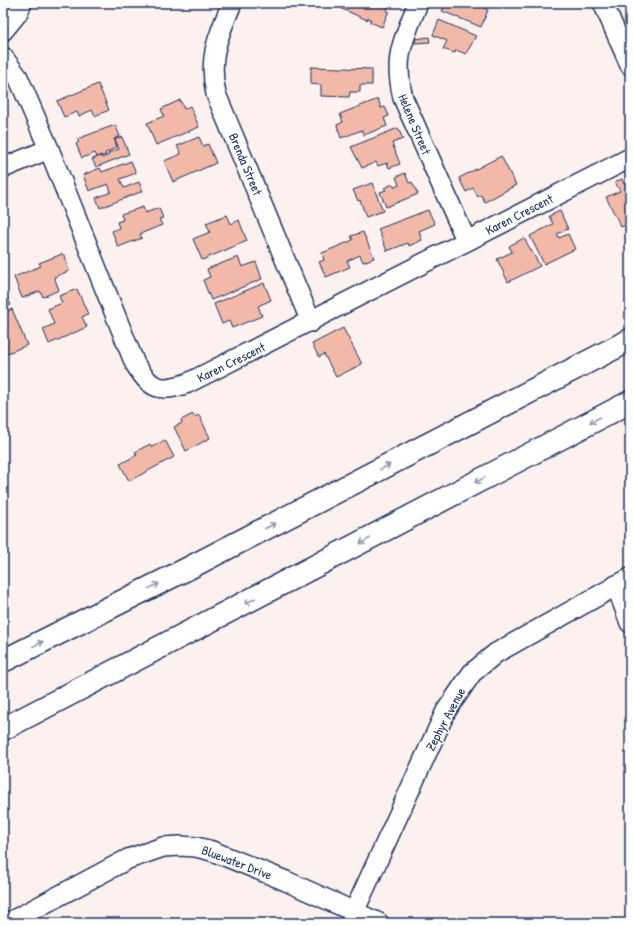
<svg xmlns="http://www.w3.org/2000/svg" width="633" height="926" viewBox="0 0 633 926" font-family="'Patrick Hand',sans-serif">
  <rect width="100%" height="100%" fill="#fcf1ee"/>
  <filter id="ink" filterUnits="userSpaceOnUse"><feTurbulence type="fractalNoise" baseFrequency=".025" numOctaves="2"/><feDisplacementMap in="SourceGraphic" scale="8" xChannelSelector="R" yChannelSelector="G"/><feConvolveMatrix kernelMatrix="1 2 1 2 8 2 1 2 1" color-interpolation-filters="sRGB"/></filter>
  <g filter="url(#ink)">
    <!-- building -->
    <g fill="#f2b9a9" stroke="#1b2f5e">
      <path d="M342,3H381L388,7L386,11H389L382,27L370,22L371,19L368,18L367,20L340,8Z"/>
      <path d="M446,3H480L484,5V8L488,10L481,27L442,11Z"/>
      <path d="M439,20L476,36L466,54L456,50L455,53L443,49L447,41L433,35Z"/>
      <path d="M429,37L430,42L415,43V39Z"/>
      <path d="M311,67L372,69V85H360V92H350L349,97L321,96V85L311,84Z"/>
      <path d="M98,84L109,110L95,116L92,110L79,116L77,112L64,117L57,101Z"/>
      <path d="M378,99L381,108L385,107L389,116L384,118L387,126L364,135L362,130L341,138L337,125L343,122L340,114Z"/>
      <path d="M180,100L184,109L190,106L199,127L156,145L147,123L164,116L161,109Z"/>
      <path d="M115,125L120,136L114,139L117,147L105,153L106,155L102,156L101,155L97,157L95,153L82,158L76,144L79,142L77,139Z"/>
      <path d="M398,128L403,139L392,143L400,164L389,168L387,163L378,166L376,162L362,168L351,147Z"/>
      <path d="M122,137L129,154L96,167L92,159L101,156L102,158L109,155L108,153L119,149L115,139Z"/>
      <path d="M199,137L203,146L208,144L216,163L173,182L164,161L181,154L177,146Z"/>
      <path d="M501,156L516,185L485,202L481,195L478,197L473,188L466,192L459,178Z"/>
      <path d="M131,161L136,173L120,179L124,188L139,182L143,191L100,208L96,198L111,192L108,184L89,191L83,175L100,168L102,172Z"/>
      <path d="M405,173L409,183L412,182L418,194L386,207L380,192L386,190L384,188L393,184L395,187L399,185L396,177Z"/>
      <path d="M622,179L624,184L630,181V223L621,227L606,197L620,191L615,182Z"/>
      <path d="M372,183L383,211L366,217L360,200L358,201L353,190Z"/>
      <path d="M143,207L145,213L159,208L163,218L159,219L162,225L140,234L142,238L118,247L112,231L119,228L117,222L123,220L121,214Z"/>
      <path d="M428,210L435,224L419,231L422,240L409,246L408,243L387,251L378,229Z"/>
      <path d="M560,211L568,229L557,234L559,238L568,234L575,249L544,264L530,236L553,224L549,216Z"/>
      <path d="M227,215L231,224L239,220L247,241L202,260L193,239L210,232L206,223Z"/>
      <path d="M363,232L374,258L363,262L360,255L347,261L350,267L326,277L319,262L324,260L322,253L353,240L351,236Z"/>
      <path d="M524,238L540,266L508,282L497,259L512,252L509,246Z"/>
      <path d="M62,254L65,256L69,271L54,277L59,290L43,297L40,291L22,298L14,277L41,266L39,263Z"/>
      <path d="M238,257L242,267L256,262L262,279L211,300L203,280L210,277L207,269Z"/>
      <path d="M264,283L271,300L258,306L262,316L232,328L229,321L222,324L214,304Z"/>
      <path d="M77,289L88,314L82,317L87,327L49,344L43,329L54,324L48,309L62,303L59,296Z"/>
      <path d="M3,290L11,305L3,309Z"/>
      <path d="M12,309L27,345L3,355V313Z"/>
      <path d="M343,328L362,364L336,377L324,354L319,357L312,344Z"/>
      <path d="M193,414L194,417L199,415L210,438L186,451L174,427L182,423L181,420Z"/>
      <path d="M165,440L174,457L129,481L120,464L137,455L135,452L150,444L152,447Z"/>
    </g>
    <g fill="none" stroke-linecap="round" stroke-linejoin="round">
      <defs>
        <g id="minor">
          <path d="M232,3C218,37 208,57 216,94L311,322"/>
          <path d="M418,3C403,41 393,57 403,98L466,240"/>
          <path d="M603,3L630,65"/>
          <path d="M3,31L17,14L22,3"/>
          <path d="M3,57L18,77L49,149L135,364C151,389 159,393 188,383L630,158"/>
          <path d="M3,168L49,149"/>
          <path d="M616,585L630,623"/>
          <path d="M354,912L446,711L472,673L496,653L630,578"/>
          <path d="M8,923L128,859L163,847L180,846L196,847L212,851L286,881L379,923"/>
        </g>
        <g id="motorway">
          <path d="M3,661L183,571L630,340"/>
          <path d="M3,729L630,402"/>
        </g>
      </defs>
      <!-- minor casing -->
      <use href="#minor" stroke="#1b2f5e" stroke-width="22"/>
      <!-- motorway casing -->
      <use href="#motorway" stroke="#1b2f5e" stroke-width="25"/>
      <!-- minor -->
      <use href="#minor" stroke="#fff" stroke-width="19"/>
      <!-- motorway -->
      <use href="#motorway" stroke="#fff" stroke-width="22"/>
    </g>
    <!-- one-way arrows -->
    <defs><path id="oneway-shaft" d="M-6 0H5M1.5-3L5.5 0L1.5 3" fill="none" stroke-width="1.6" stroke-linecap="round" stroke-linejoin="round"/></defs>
    <g stroke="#8d97ae">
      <use href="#oneway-shaft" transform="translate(595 420) rotate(152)"/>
      <use href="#oneway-shaft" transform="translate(385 467) rotate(-27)"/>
      <use href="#oneway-shaft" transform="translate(480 480) rotate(152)"/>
      <use href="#oneway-shaft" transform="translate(270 526) rotate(-27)"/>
      <use href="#oneway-shaft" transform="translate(365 541) rotate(152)"/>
      <use href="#oneway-shaft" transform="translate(154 586) rotate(-26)"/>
      <use href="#oneway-shaft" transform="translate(250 601) rotate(152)"/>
      <use href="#oneway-shaft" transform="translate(38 644) rotate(-26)"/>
    </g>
  </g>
  <g text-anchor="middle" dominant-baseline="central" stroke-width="3" stroke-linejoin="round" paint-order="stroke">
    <!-- street labels -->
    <g font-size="13" fill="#1b2f5e" stroke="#fff">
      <text transform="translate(415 124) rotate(67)">Helene Street</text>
      <text transform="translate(246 164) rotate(67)">Brenda Street</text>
      <text transform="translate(519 214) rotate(-27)">Karen Crescent</text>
      <text transform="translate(231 362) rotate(-26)">Karen Crescent</text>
      <text transform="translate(445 719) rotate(-62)">Zephyr Avenue</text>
      <text transform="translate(237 862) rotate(21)">Bluewater Drive</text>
    </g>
  </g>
  <!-- margin -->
  <rect width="633" height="926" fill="none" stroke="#fff" stroke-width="16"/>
  <rect x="8" y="8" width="617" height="910" fill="none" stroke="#1b2f5e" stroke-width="1.5" filter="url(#ink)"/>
</svg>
